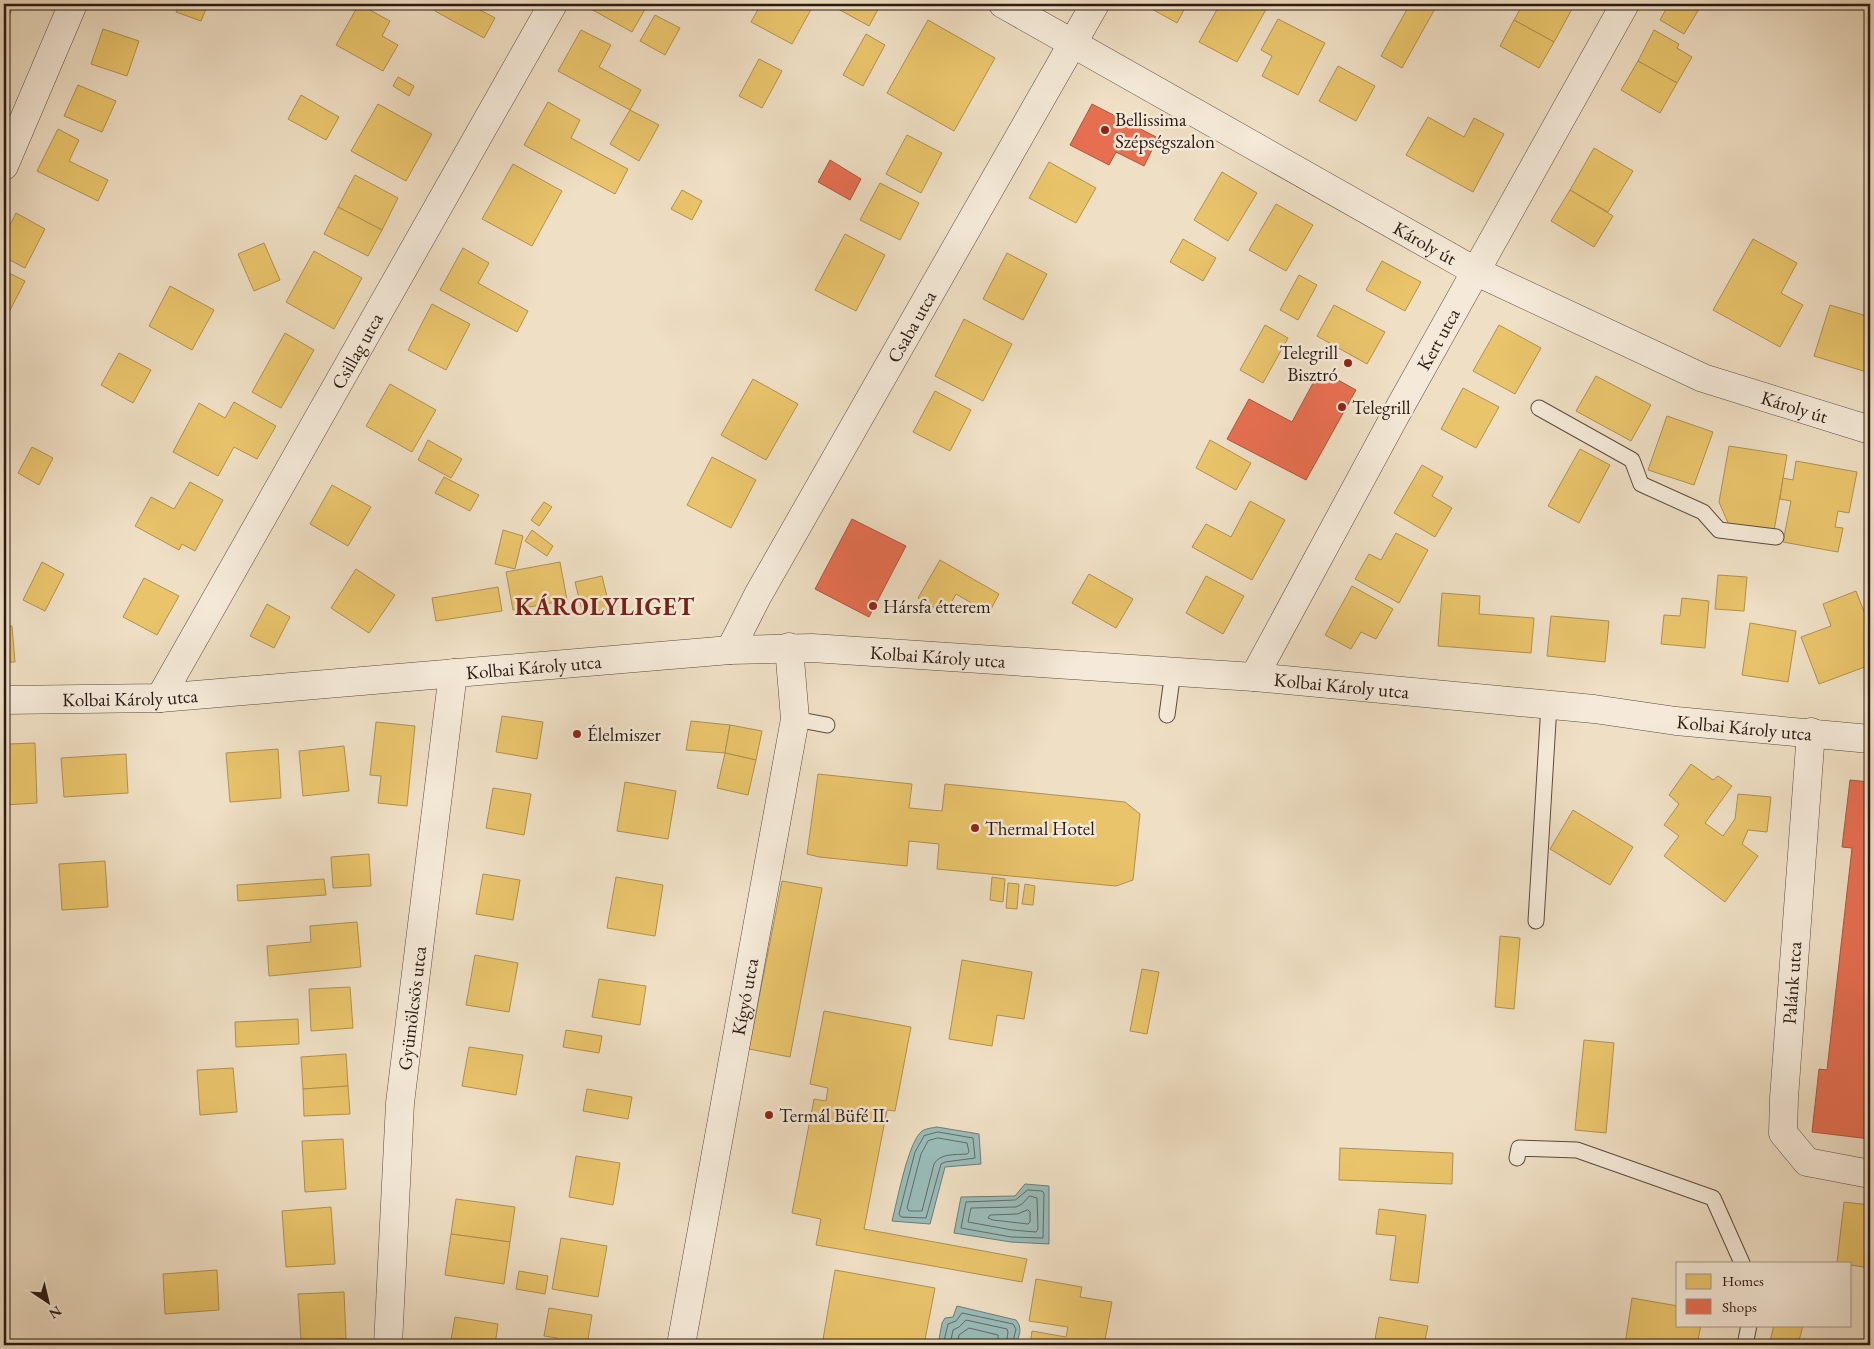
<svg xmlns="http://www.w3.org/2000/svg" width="1874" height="1349" viewBox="0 0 1874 1349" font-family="'EB Garamond',serif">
  <rect width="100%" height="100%" fill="#efdfc4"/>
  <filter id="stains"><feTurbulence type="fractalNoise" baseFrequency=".004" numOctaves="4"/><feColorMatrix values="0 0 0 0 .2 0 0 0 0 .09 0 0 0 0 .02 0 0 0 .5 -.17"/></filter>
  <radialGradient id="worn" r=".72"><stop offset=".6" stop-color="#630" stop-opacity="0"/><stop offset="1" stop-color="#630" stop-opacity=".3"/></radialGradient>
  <!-- water -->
  <g fill="#9abcb9" stroke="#6e7b76">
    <path d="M937,1127L979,1134L981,1164L945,1167L930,1224L892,1221C897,1202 908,1142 922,1131C927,1128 932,1128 937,1127Z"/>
    <path d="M1025,1184L1049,1186V1244L1011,1242L954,1233L961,1197L1015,1196Z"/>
    <path d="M957,1306L1016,1320C1023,1328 1019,1336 1016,1345H938L942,1323L945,1318L953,1317Z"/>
  </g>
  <!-- homes -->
  <g fill="#e9c46a" stroke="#b09150">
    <path d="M4,4H14L5,26H4Z"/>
    <path d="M179,4H208L201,21L176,12Z"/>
    <path d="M359,4L390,21L382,36L398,45L383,71L336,45Z"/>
    <path d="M439,4H469L495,18L484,38L435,11Z"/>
    <path d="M594,4H648L632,32L591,9Z"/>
    <path d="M761,4H814L792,44L751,22Z"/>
    <path d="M829,4H881L869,26Z"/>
    <path d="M1143,4H1187L1177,23Z"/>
    <path d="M1220,4H1269L1237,62L1199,42Z"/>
    <path d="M1410,4L1437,5L1402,68L1381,56Z"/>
    <path d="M1523,4H1564L1572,9L1554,42L1514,20Z"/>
    <path d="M1669,4H1702L1684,34L1660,20Z"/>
    <path d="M655,15L680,28L665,55L640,41Z"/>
    <path d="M1278,19L1325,43L1298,95L1262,76L1272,56L1261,50Z"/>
    <path d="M928,20L995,58L954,131L887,93Z"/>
    <path d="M1514,20L1554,42L1539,68L1500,46Z"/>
    <path d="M103,29L139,41L127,76L91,64Z"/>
    <path d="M581,30L611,45L599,67L641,90L630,110L558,71Z"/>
    <path d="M1654,30L1679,44L1677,48L1692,57L1677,83L1638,61Z"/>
    <path d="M866,34L885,45L863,86L843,75Z"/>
    <path d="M759,59L782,71L762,108L739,96Z"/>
    <path d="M1638,61L1677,83L1660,113L1621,90Z"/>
    <path d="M1338,66L1375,86L1356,121L1319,101Z"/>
    <path d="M398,77L414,86L409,96L393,86Z"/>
    <path d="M78,85L116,101L102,132L64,116Z"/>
    <path d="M301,95L339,117L326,140L288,119Z"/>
    <path d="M548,102L580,120L571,138L628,169L615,194L524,145Z"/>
    <path d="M378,104L432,134L406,181L351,151Z"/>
    <path d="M630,110L659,125L639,161L610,144Z"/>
    <path d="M1428,117L1464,137L1474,118L1504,134L1473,192L1406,155Z"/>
    <path d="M58,129L79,140L69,161L108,180L98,201L37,171Z"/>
    <path d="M907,135L942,153L921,193L886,174Z"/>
    <path d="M1594,148L1633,171L1608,212L1570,190Z"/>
    <path d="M1049,162L1096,188L1076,223L1029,198Z"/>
    <path d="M513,164L562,191L532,246L482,219Z"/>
    <path d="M1222,172L1257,193L1228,241L1194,220Z"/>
    <path d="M355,175L398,198L382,230L338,207Z"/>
    <path d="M880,183L919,203L900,240L860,220Z"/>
    <path d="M682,190L702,201L692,220L671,209Z"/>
    <path d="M1570,190L1613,216L1594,247L1551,221Z"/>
    <path d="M1276,204L1313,225L1286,271L1249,250Z"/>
    <path d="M338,207L382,230L368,256L324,234Z"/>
    <path d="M16,213L45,229L25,268L4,257V237Z"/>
    <path d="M845,234L885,255L856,311L815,290Z"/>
    <path d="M1183,239L1216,258L1203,281L1170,262Z"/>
    <path d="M1753,239L1797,263L1781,293L1803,305L1780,347L1713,310Z"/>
    <path d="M264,243L280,280L254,291L238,254Z"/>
    <path d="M463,248L489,263L478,283L528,311L517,332L440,290Z"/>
    <path d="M314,251L362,278L334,329L286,302Z"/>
    <path d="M1007,253L1047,274L1023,320L983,299Z"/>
    <path d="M1382,261L1421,282L1405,311L1366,290Z"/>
    <path d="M7,272L25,281L4,322V278Z"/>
    <path d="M1299,275L1317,285L1298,320L1280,310Z"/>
    <path d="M170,286L214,310L192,350L149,326Z"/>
    <path d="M432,304L470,324L446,370L408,350Z"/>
    <path d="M1334,305L1385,332L1367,364L1317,336Z"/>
    <path d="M1830,305L1870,317V373L1814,356Z"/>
    <path d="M964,319L1012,344L983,401L935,376Z"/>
    <path d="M1265,325L1288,338L1263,383L1240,370Z"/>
    <path d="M1499,325L1541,348L1515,394L1473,371Z"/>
    <path d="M285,333L314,350L281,408L252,392Z"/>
    <path d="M119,353L151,370L133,403L101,385Z"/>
    <path d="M1596,376L1651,405L1631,441L1576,411Z"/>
    <path d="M753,379L798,404L766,460L721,435Z"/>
    <path d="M390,384L436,410L412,452L366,426Z"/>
    <path d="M1463,388L1499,407L1476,448L1441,429Z"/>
    <path d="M935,391L971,410L950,451L913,432Z"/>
    <path d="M234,402L276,426L257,459L234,447L218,476L173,452L199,403L225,418Z"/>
    <path d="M1667,416L1713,432L1694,485L1648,470Z"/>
    <path d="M428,440L462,459L451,478L418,460Z"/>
    <path d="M1210,440L1251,463L1236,490L1196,468Z"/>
    <path d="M1729,446L1787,455L1774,531L1729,525L1719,502Z"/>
    <path d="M32,447L53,458L39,485L18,473Z"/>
    <path d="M1580,449L1610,465L1579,523L1548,506Z"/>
    <path d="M712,457L756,480L731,528L687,505Z"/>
    <path d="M1796,461L1857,472L1849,513L1838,511L1835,527L1843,528L1838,552L1783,542L1791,501L1780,499L1783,478L1793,480Z"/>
    <path d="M1422,465L1443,477L1432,496L1452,508L1435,537L1394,513Z"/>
    <path d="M444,477L479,495L470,511L435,493Z"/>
    <path d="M190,482L223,500L195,551L182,544L179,550L135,526L151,497L174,509Z"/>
    <path d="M332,485L371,507L348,546L310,524Z"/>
    <path d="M1250,501L1285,520L1252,580L1192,547L1206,524L1231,537Z"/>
    <path d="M544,502L552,507L539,526L531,520Z"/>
    <path d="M503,530L523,536L515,569L495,564Z"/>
    <path d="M532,530L553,546L547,556L525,541Z"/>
    <path d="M1396,533L1428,550L1399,603L1355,579L1369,554L1381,560Z"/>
    <path d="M940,560L999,594L989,613L956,594L945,614L918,598Z"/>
    <path d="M42,562L64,574L45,611L23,600Z"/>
    <path d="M560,562L567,600L513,610L506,572Z"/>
    <path d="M356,569L395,595L369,633L331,608Z"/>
    <path d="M1089,574L1133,599L1116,628L1072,603Z"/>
    <path d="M1718,575L1747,577L1744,611L1715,609Z"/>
    <path d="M602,576L610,609L583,614L575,582Z"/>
    <path d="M1206,576L1244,596L1223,634L1186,613Z"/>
    <path d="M144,578L179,596L157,635L123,617Z"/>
    <path d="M1352,586L1393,609L1376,639L1361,632L1351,649L1325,635Z"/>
    <path d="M498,587L502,611L436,621L432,598Z"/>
    <path d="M1856,591L1870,627V665L1819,684L1801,637L1831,626L1823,604Z"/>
    <path d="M1442,593L1480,596L1479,614L1534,618L1531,653L1438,646Z"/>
    <path d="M1682,598L1709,601L1705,648L1661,644L1664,615L1680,616Z"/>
    <path d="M267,604L290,617L274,648L250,636Z"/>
    <path d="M1551,616L1609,621L1605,662L1547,656Z"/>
    <path d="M1750,623L1796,631L1788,682L1742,675Z"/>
    <path d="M4,626H12L15,662H4Z"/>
    <path d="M502,716L543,722L537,759L496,752Z"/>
    <path d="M691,721L730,725L725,753L686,750Z"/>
    <path d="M376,722L415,726L407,806L378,803L381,776L370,775Z"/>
    <path d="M730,725L762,731L756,760L725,753Z"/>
    <path d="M35,743L37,803L4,805V776L9,775L8,744Z"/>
    <path d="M344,746L349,791L303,796L299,751Z"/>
    <path d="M278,749L281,798L230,802L226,753Z"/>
    <path d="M725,753L756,760L748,795L717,788Z"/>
    <path d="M126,754L128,793L64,797L61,758Z"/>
    <path d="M1691,764L1713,780L1718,776L1732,786L1705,823L1723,836L1735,819L1738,794L1771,797L1767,832L1748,830L1742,844L1758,856L1725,902L1664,856L1679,836L1664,825L1679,804L1669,795Z"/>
    <path d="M818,774L912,784L909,808L942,811L945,784L1125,802L1140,814L1133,880L1116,886L937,869L939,844L909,841L907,866L819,857L807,854Z"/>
    <path d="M625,782L676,791L668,839L617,831Z"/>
    <path d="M493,788L531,794L524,835L486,828Z"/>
    <path d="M1573,810L1633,847L1610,885L1550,849Z"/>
    <path d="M369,854L371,886L333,888L331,857Z"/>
    <path d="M105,861L108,907L62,910L59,864Z"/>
    <path d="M483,874L520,880L513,920L476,914Z"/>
    <path d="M616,877L663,885L655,936L607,928Z"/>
    <path d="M992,877L1005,879L1003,902L990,900Z"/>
    <path d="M324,879L326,895L238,901L237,885Z"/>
    <path d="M782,881L822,888L790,1057L749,1049Z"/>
    <path d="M1008,883L1019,884L1017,909L1006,908Z"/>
    <path d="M1025,884L1035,886L1033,905L1022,904Z"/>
    <path d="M357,922L361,967L269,976L267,946L311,942L310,926Z"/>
    <path d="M1500,936L1520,938L1514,1009L1495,1007Z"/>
    <path d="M475,955L518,963L509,1012L466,1005Z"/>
    <path d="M962,960L1032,972L1024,1019L997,1015L992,1046L949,1039Z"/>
    <path d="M1142,969L1159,972L1147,1034L1130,1031Z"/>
    <path d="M599,979L646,986L640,1025L592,1017Z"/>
    <path d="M350,987L353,1028L311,1031L309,989Z"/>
    <path d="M824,1011L911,1027L895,1111L887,1110L864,1229L1027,1259L1022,1282L816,1245L821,1219L792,1213L814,1099L826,1101L828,1088L810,1084Z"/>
    <path d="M298,1019L299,1044L236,1047L235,1022Z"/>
    <path d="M566,1030L602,1036L599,1053L563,1047Z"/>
    <path d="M1584,1040L1614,1043L1606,1133L1575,1130Z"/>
    <path d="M469,1047L523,1055L516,1095L462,1086Z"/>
    <path d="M346,1054L348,1086L303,1089L301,1057Z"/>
    <path d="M233,1068L237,1112L200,1115L197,1070Z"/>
    <path d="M348,1086L350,1114L304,1116L303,1089Z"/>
    <path d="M587,1089L632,1097L628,1119L583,1111Z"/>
    <path d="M343,1139L346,1189L305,1192L302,1141Z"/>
    <path d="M1340,1148L1453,1153L1452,1184L1339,1180Z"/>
    <path d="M576,1156L620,1163L613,1205L569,1197Z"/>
    <path d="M456,1199L515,1207L510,1242L451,1234Z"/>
    <path d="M1844,1202L1870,1205V1268L1850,1265V1263H1837Z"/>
    <path d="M331,1207L335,1264L286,1267L282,1211Z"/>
    <path d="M1379,1209L1426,1215L1418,1283L1390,1280L1396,1236L1376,1234Z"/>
    <path d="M451,1234L510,1242L504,1284L445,1275Z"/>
    <path d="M561,1238L607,1246L598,1297L552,1289Z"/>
    <path d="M217,1270L219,1310L165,1314L163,1274Z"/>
    <path d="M835,1270L935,1288L924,1345H822Z"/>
    <path d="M519,1271L548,1276L545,1294L516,1289Z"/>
    <path d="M1036,1279L1082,1287L1080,1297L1112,1302L1104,1345H1030L1032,1331L1066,1337L1068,1327L1029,1321Z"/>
    <path d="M344,1292L346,1339L301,1341L298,1294Z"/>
    <path d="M1632,1298L1678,1306V1325H1701L1697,1345H1625Z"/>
    <path d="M549,1308L592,1315L587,1345H555L557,1338L544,1336Z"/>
    <path d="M455,1317L498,1324L495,1345H450Z"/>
    <path d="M1379,1317L1428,1326L1424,1345H1374Z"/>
    <path d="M1774,1325H1803L1798,1345H1769Z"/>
    <path d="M346,1339L347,1345H301V1341Z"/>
  </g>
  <!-- shops -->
  <g fill="#e76f51" stroke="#af553e">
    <path d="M1092,104L1158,138L1144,166L1116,152L1109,165L1070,145Z"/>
    <path d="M830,160L861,179L850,200L818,182Z"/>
    <path d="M1320,370L1356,390L1306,480L1227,439L1249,399L1292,422Z"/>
    <path d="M852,519L906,546L869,617L815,589Z"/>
    <path d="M1850,780L1870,782V1139L1812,1132L1819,1069L1827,1070L1852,848L1842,847Z"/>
  </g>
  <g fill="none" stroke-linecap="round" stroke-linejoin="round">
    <!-- shore -->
    <g stroke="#626a66" stroke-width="1">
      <path d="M938,1132L973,1138L975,1158L945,1162L941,1164L926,1218L901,1217L899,1214L915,1152L924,1136Z"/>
      <path d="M938,1138L967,1143L969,1152L967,1154C955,1155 940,1153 934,1164L922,1211H909L907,1208L921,1154L928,1141Z"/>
      <path d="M1028,1190L1042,1191L1044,1193L1043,1238L1011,1237L961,1228L966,1202L1015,1200Z"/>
      <path d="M1030,1196L1037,1198L1038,1229L1036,1232L1012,1230L968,1222L971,1208L1016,1207L1022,1204Z"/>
      <path d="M1028,1210L1030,1212V1222L1028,1224L993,1220L988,1218L990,1215L1017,1214Z"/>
      <path d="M943,1345L948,1324L956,1321L962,1313L1013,1324L1016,1329L1012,1345"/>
      <path d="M950,1345L953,1330L959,1327L966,1320L1007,1329L1008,1332L1006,1345"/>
      <path d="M957,1345L959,1335L969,1328L998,1335V1345"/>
    </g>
    <defs>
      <g id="service">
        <path d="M1539,408L1632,460L1641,484L1703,512L1719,530L1776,537"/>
        <path d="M1167,715L1173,671"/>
        <path d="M795,719L827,725"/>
        <path d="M1536,921L1549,705"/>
        <path d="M1517,1158L1519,1148L1577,1150L1713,1198L1742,1263"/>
        <path d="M1745,1345L1749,1325"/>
      </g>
      <g id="minor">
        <path d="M4,166L73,4"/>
        <path id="s1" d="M730,650L758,595L1095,4"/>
        <path id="s2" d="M1254,677L1396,414L1625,4"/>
        <path id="s3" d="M160,698L553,4"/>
        <path id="s4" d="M4,700L160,698L730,650L812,648L1254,677L1594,709L1676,721L1870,739"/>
        <path d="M1811,732L1784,1098L1783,1133L1807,1162L1870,1174"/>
        <path id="s5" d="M388,1345L400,1103L453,673"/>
        <path id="s6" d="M681,1345L795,719L789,647"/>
      </g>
      <g id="tertiary">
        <path id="s7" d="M1003,4L1475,271L1703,378L1870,430"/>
      </g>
    </defs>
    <!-- service casing -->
    <use href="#service" stroke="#5c4a3e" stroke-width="17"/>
    <!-- minor casing -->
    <use href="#minor" stroke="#5c4a3e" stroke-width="29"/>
    <!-- tertiary casing -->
    <use href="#tertiary" stroke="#5c4a3e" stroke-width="29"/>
    <!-- service -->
    <use href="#service" stroke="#f5ead9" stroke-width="15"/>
    <!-- minor -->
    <use href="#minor" stroke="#f5ead9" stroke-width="28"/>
    <!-- tertiary -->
    <use href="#tertiary" stroke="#f5ead9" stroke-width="28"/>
  </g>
  <!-- markers -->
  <g fill="#8f2418" stroke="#f5ead9" stroke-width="2">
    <circle cx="1105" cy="130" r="5"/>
    <circle cx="1348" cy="363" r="5"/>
    <circle cx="1342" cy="407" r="5"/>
    <circle cx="873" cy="606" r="5"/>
    <circle cx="577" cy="734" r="5"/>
    <circle cx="975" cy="828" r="5"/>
    <circle cx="769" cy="1115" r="5"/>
  </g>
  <g text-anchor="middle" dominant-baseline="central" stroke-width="5" stroke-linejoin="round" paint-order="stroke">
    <!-- poi labels -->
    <g font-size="19" fill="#2b1912" stroke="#f5ead9" text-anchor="start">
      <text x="1115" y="119">Bellissima<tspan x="1115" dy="22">Szépségszalon</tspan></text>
      <text x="1338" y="352" text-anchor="end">Telegrill<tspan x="1338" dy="22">Bisztró</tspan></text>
      <text x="1352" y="407">Telegrill</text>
      <text x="883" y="606">Hársfa étterem</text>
      <text x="587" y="734">Élelmiszer</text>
      <text x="985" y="828">Thermal Hotel</text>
      <text x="779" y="1115">Termál Büfé II.</text>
    </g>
    <!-- street labels -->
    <g font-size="19" fill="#2b1912" stroke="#f5ead9">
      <text stroke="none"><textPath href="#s7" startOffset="485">Károly út</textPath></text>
      <text stroke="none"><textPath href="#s1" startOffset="371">Csaba utca</textPath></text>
      <text stroke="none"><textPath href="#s2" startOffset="385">Kert utca</textPath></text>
      <text stroke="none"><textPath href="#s3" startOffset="399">Csillag utca</textPath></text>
      <text stroke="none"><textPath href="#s7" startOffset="890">Károly út</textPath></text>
      <text stroke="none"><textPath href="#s4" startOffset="936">Kolbai Károly utca</textPath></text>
      <text stroke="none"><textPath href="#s4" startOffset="531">Kolbai Károly utca</textPath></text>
      <text stroke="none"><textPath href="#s4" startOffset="1341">Kolbai Károly utca</textPath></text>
      <text stroke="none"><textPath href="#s4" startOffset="126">Kolbai Károly utca</textPath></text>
      <text stroke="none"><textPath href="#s4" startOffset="1746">Kolbai Károly utca</textPath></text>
      <text transform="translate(1792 983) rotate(-86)">Palánk utca</text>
      <text stroke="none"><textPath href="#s6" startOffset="354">Kígyó utca</textPath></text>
      <text stroke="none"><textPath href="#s5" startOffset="338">Gyümölcsös utca</textPath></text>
    </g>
    <!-- district labels -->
    <g font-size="24" font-weight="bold" letter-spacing="1" fill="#7a1f14" stroke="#f5ead9">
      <text x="605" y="606">KÁROLYLIGET</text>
    </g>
  </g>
  <!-- margin -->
  <rect width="1874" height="1349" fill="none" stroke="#efdfc4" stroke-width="20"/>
  <rect x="5" y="5" width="1864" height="1339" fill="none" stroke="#2b1912" stroke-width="2.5"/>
  <rect x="10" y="10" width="1854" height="1329" fill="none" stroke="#2b1912"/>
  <!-- legend -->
  <rect x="1676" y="1262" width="175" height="65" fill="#f5ead9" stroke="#a49689"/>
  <rect x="1686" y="1274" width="25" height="15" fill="#e9c46a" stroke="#a49689"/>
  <text x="1722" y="1286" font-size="15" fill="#2b1912">Homes</text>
  <rect x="1686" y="1299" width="25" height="15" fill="#e76f51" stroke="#a49689"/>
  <text x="1722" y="1312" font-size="15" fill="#2b1912">Shops</text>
  <!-- north arrow -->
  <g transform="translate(48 1302) rotate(145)" stroke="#f5ead9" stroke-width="4" paint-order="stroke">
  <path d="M0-4L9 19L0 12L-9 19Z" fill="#2b1912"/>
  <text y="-8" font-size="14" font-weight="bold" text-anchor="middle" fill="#2b1912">N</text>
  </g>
  <rect width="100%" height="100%" filter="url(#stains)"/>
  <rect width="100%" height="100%" fill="url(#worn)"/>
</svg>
